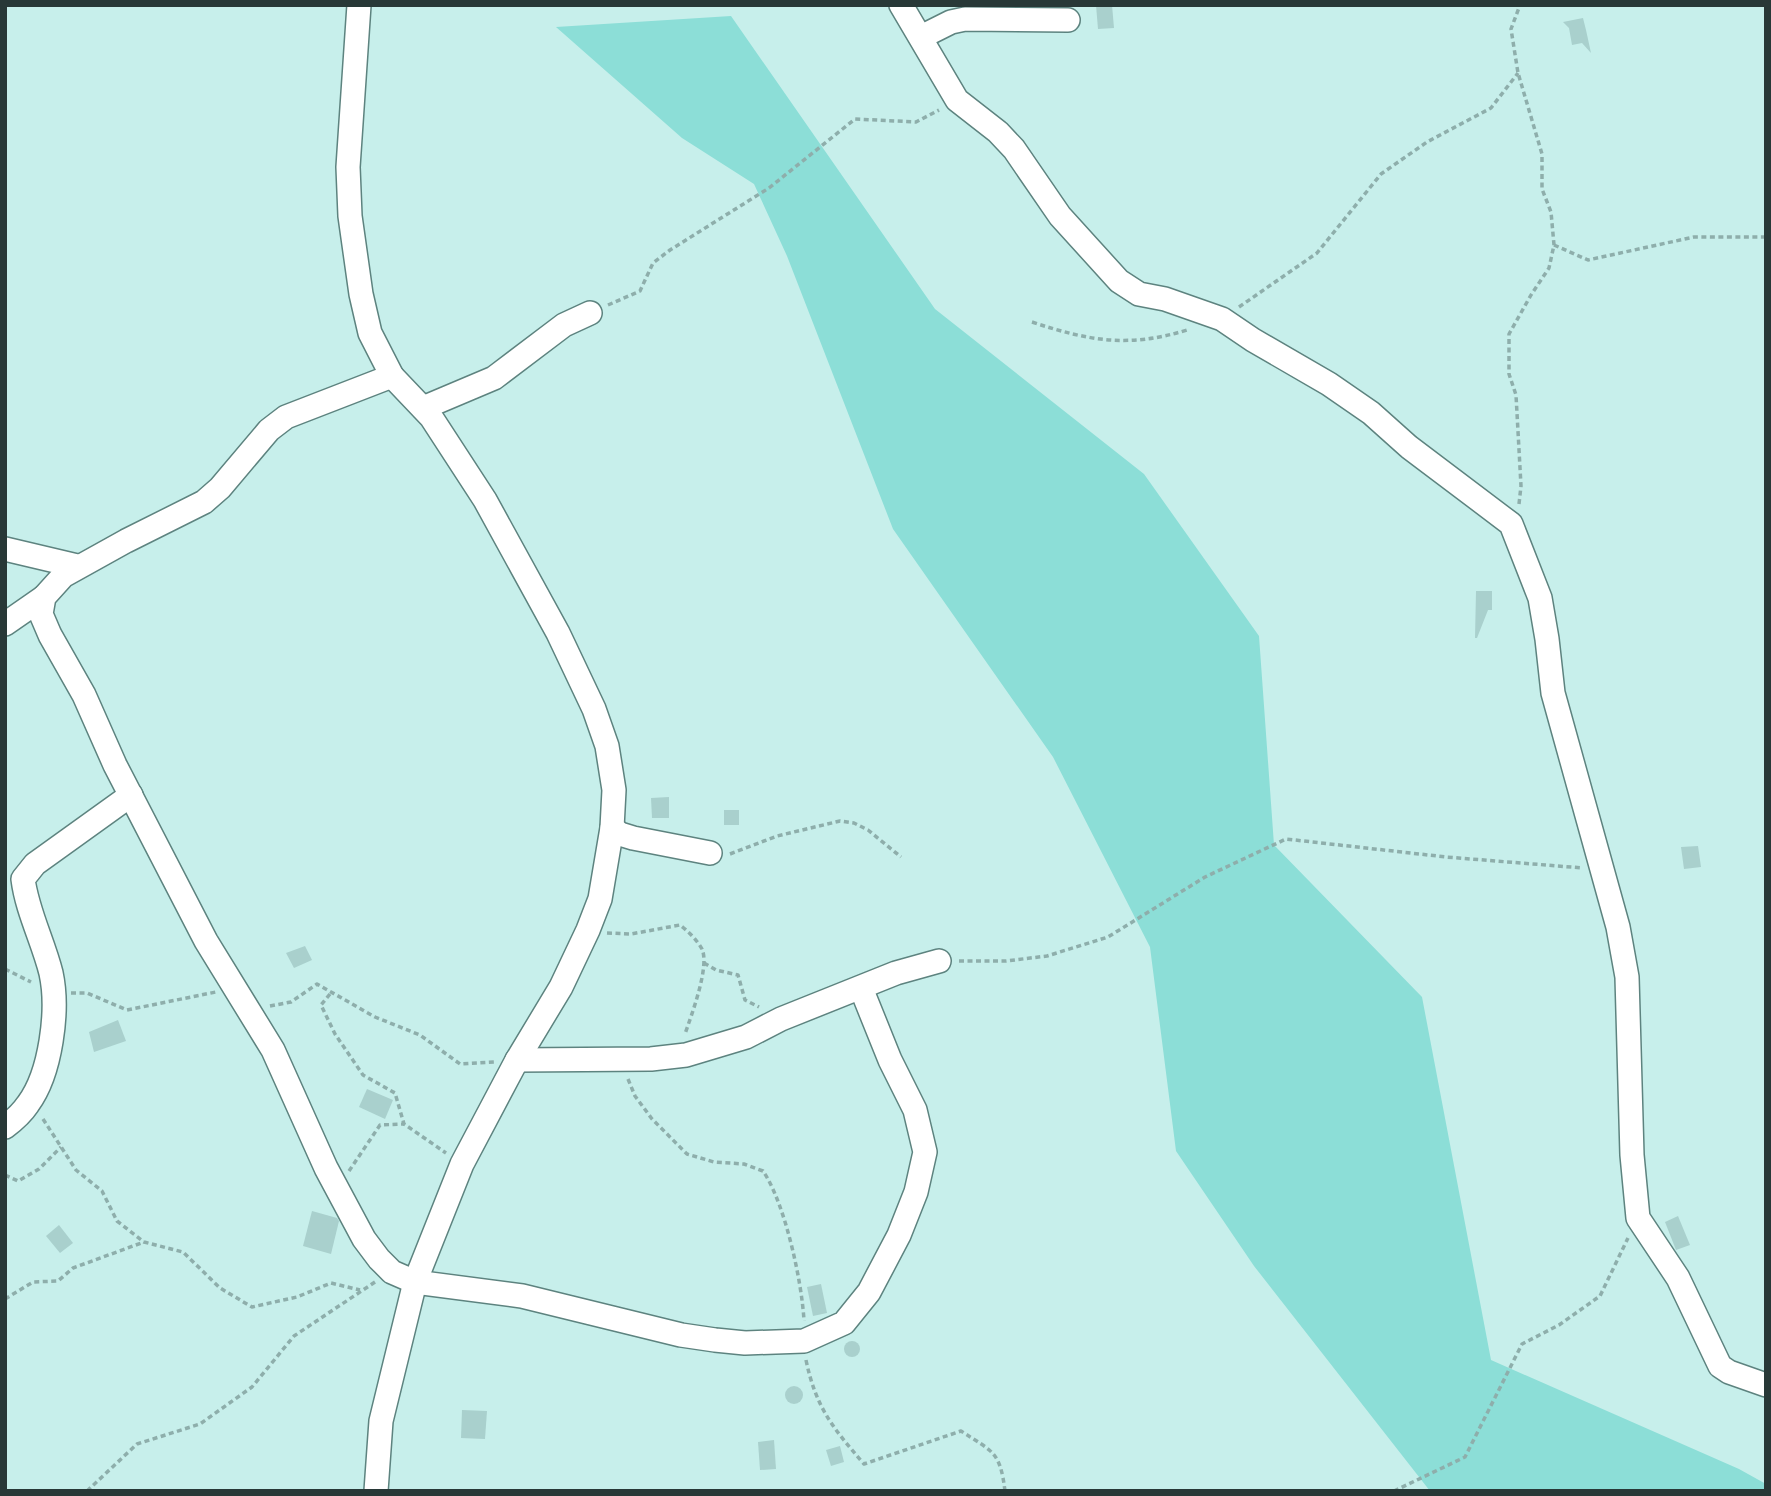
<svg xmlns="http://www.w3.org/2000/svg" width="1771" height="1496" viewBox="0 0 1771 1496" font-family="'Noto Serif',serif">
  <rect width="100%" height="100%" fill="#c7efeb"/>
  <!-- green -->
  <path fill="#8cded7" d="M731,16L935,309L1144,474L1259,636L1274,845L1422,997L1491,1360L1739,1469L1766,1484V1491H1430L1254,1266L1176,1151L1150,947L1053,757L893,529L787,256L754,184L682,138L556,27Z"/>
  <!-- building -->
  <g fill="#a9d0cd">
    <path d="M1096,5H1112L1114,28L1098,29Z"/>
    <path d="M1583,18L1586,30L1591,53L1582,43L1572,45L1569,28L1563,22Z"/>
    <path d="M1476,591H1492V610H1488L1477,638H1475Z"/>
    <path d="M669,797V818H652L651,798Z"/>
    <rect x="724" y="810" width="15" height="15"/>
    <path d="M1698,846L1701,867L1684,869L1681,847Z"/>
    <path d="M305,946L312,960L294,968L286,953Z"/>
    <path d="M118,1020L126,1041L94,1052L89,1032Z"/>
    <path d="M367,1089L393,1100L385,1119L359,1107Z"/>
    <path d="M312,1211L337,1218L339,1221L331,1254L303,1246Z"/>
    <path d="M1678,1216L1690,1245L1676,1250L1665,1222Z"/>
    <path d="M59,1225L73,1243L60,1253L46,1236Z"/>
    <path d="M821,1284L827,1313L813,1316L807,1287Z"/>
    <circle cx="852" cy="1349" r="8"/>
    <circle cx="794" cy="1395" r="9"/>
    <path d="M462,1410L487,1411L485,1439L461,1438Z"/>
    <path d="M774,1440L776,1469L760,1470L758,1442Z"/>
    <path d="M840,1446L844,1462L831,1466L826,1450Z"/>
  </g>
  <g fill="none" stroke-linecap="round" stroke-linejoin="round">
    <defs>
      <g id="minor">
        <path d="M359,5L348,167L350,216L361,294L370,333L392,376L431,417L485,500L558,633L594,709L607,746L614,790L612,828L600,899L588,930L561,987L517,1060L462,1164L415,1282L381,1421L376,1491"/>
        <path d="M901,5L957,100L998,132L1014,149L1060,216L1119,281L1139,294L1165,299L1222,319L1253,340L1329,384L1371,413L1409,447L1511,524L1540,598L1547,639L1553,693L1618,927L1627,977L1632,1155L1638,1218L1678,1278L1720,1366L1729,1372L1766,1385"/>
        <path d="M921,37L951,22L965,19L1068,20"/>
        <path d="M392,376L286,417L269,430L220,488L204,502L126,541L63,576L44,597L41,614L50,635L84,695L115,765L206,941L273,1050L326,1168L364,1239L379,1259L392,1272L415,1282L522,1296L681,1335L715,1340L745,1343L804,1341L844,1323L869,1292L899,1235L916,1192L925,1152L915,1110L890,1060L861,988"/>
        <path d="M423,408L494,378L564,325L590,313"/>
        <path d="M5,549L77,566"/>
        <path d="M5,624L44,597"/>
        <path d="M612,828L620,834L633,838L710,853"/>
        <path d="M517,1060L651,1059L686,1055L746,1037L781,1019L896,973L939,961"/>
        <path d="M5,1127C13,1121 22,1113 28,1104C51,1073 59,1010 51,973C43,941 27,911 23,879L35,864L131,795"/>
      </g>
    </defs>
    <!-- minor casing -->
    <use href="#minor" stroke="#5d837f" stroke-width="26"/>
    <!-- path -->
    <g stroke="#8eaeab" stroke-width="3.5" stroke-dasharray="5 3.5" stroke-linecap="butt">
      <path d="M1554,245L1588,260L1694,237H1766"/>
      <path d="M608,305L640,291L653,263L670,250L769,188L855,119L916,122L939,110"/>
      <path d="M1239,307L1317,253L1381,174L1427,142L1491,108L1518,73"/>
      <path d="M1032,322C1089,341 1129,348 1187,330"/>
      <path d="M1519,504L1521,486L1516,395L1509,374V334L1531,295L1549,268L1554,245L1551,212L1542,189V154L1518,73L1511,29L1520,5"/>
      <path d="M730,854L777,836L840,821L854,823L868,830L901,857"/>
      <path d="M607,933L631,934L680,925C688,931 697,940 702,949C710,967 691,1016 685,1034"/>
      <path d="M959,961H1006L1047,956L1108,937L1205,877L1286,839L1446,857L1583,868"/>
      <path d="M704,963L716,970L738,975L745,1000L759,1007"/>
      <path d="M5,969L31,982"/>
      <path d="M71,993H87L127,1010L216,992"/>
      <path d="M330,994L321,1005L335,1034L363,1075L395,1093L404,1124L446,1153"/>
      <path d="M270,1006L291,1002L317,984L375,1017L420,1035L460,1064L494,1062"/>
      <path d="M628,1079L635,1096L652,1119L687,1154L714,1162L744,1164L763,1171C785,1203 802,1282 804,1321"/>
      <path d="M43,1119L76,1170L102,1191L117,1221L144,1242L183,1252L220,1288L252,1307L297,1297L331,1283L360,1290"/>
      <path d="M349,1171L380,1125L404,1124"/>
      <path d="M5,1175L18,1181L39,1169L61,1147"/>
      <path d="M5,1299L33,1282L58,1281L73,1268L144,1242"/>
      <path d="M806,1360C816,1408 833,1428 864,1464L961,1431C993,1452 1000,1451 1005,1491"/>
      <path d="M87,1491L137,1444L200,1424L252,1387L294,1336L375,1282"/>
      <path d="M1394,1491L1465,1457L1522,1344L1559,1325L1600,1296L1628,1238"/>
    </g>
    <!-- minor -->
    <use href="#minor" stroke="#fff" stroke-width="23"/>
  </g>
  <!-- border -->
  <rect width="1771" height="1496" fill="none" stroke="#283837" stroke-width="14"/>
</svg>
